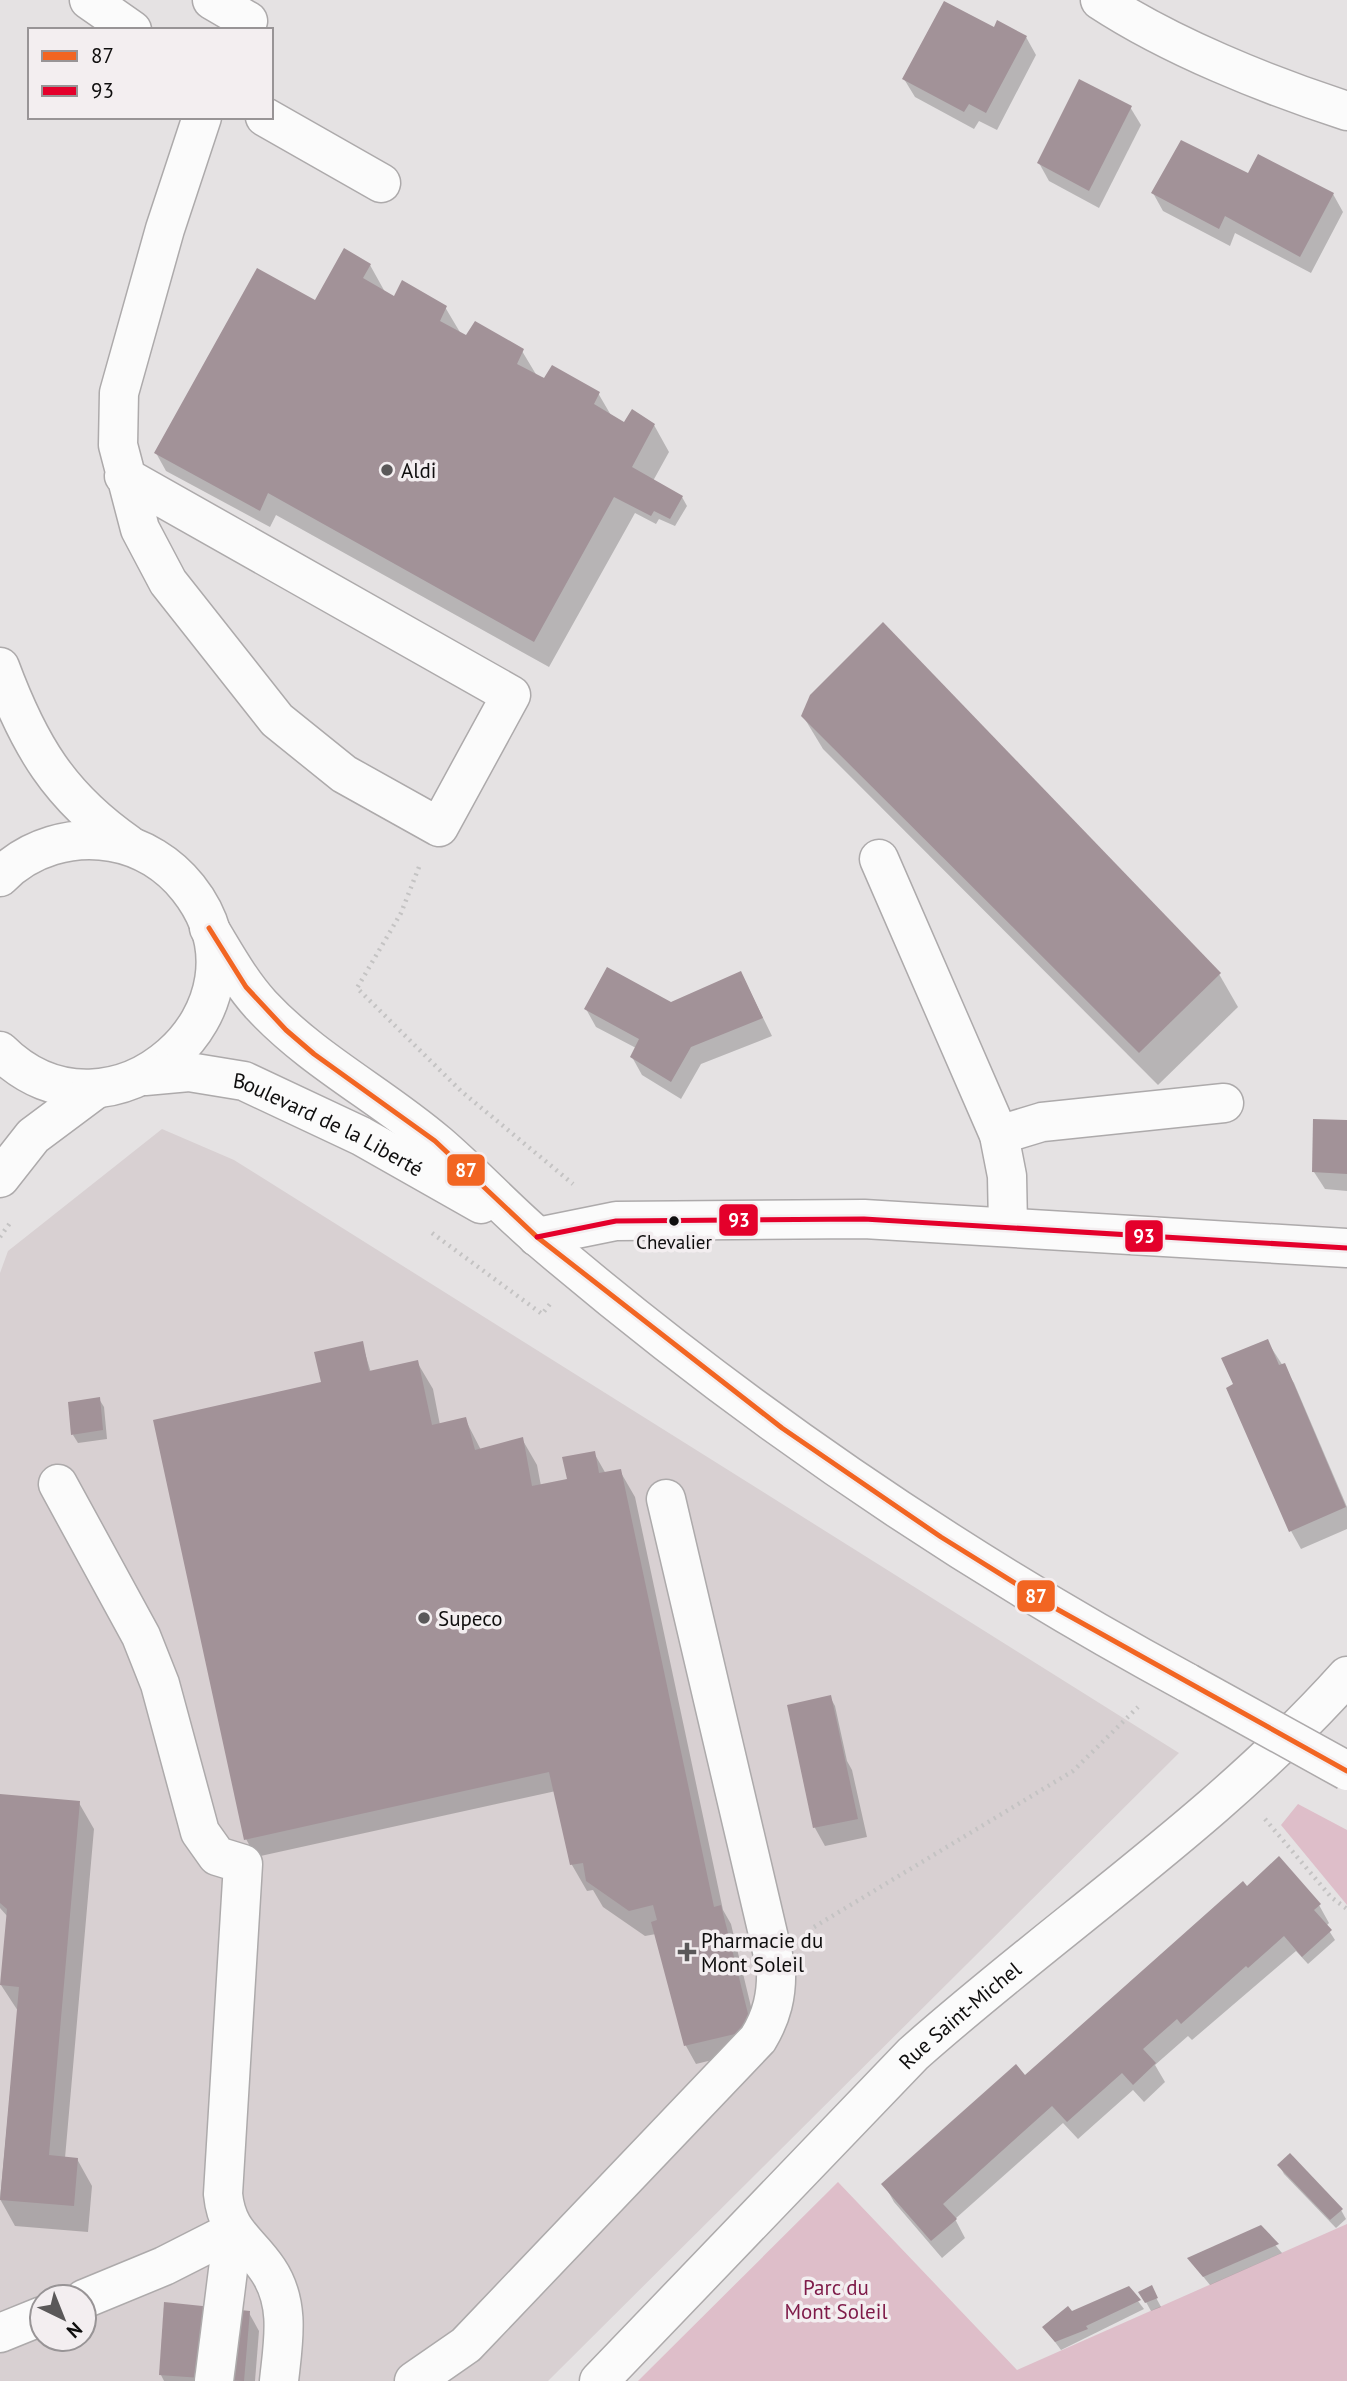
<svg xmlns="http://www.w3.org/2000/svg" width="1347" height="2381" viewBox="0 0 1347 2381" font-family="'PT Sans',sans-serif">
  <rect width="100%" height="100%" fill="#e5e2e3"/>
  <!-- built -->
  <path fill="#d8d0d2" fill-rule="evenodd" d="M162,1129L234,1160L1179,1753L548,2381H0V1273L8,1251ZM42,2297H84V2339H42Z"/>
  <!-- green -->
  <g fill="#debec9">
    <path d="M1298,1804L1347,1830V1905L1281,1825Z"/>
    <path d="M838,2182L1017,2370L1347,2224V2381H638Z"/>
  </g>
  <!-- shadow -->
  <g fill="#0003">
    <path d="M994,29L1026,37L1036,55L997,130L979,121L974,129L915,97L904,79Z"/>
    <path d="M1130,107L1141,125L1099,208L1049,181L1039,163Z"/>
    <path d="M1249,175L1333,194L1343,212L1311,273L1235,233L1230,246L1163,211L1153,193Z"/>
    <path d="M370,265L385,292L395,298L445,307L461,334L522,351L537,376L598,393L612,417L625,424L654,425L669,452L653,481L682,497L687,506L675,526L659,519L656,524L635,513L549,667L276,515L270,527L166,471L156,453L316,303Z"/>
    <path d="M803,716L1219,974L1238,1007L1158,1085L823,749Z"/>
    <path d="M741,973L772,1036L701,1064L681,1099L642,1075L632,1057L636,1048L596,1027L586,1009L671,1003Z"/>
    <path d="M1347,1122V1191L1325,1189L1314,1172Z"/>
    <path d="M1267,1341L1294,1383L1347,1507V1529L1301,1549L1291,1531L1235,1385Z"/>
    <path d="M362,1343L371,1373L417,1362L433,1389L440,1425L465,1419L481,1450L522,1439L537,1465L541,1486L569,1481L594,1453L606,1474L620,1471L635,1497L723,1910L731,1924L761,2048L696,2064L686,2046L656,1934L645,1936L603,1907L593,1890L587,1891L572,1865L556,1791L256,1857L246,1839L323,1383Z"/>
    <path d="M99,1399L104,1407L107,1439L78,1443L73,1435Z"/>
    <path d="M830,1697L835,1706L847,1761L852,1770L867,1837L825,1846L815,1828L789,1706Z"/>
    <path d="M0,1796L79,1803L94,1829L65,2158L77,2159L92,2186L88,2232L15,2226L0,2199L18,2011L1,1985L8,1917L0,1908Z"/>
    <path d="M1246,1888L1319,1905L1329,1923L1326,1926L1335,1940L1308,1964L1296,1951L1192,2040L1188,2036L1155,2065L1165,2082L1144,2102L1133,2090L1078,2139L1063,2123L955,2219L965,2238L942,2258L894,2202L884,2184L1025,2078Z"/>
    <path d="M1290,2156L1341,2210L1346,2219L1336,2228L1284,2174L1279,2165Z"/>
    <path d="M1261,2228L1282,2253L1210,2285L1189,2259Z"/>
    <path d="M1128,2288L1144,2309L1061,2350L1044,2327Z"/>
    <path d="M1151,2288L1161,2307L1151,2311L1141,2293Z"/>
    <path d="M249,2313L259,2331L255,2381H164L161,2375Z"/>
  </g>
  <!-- building -->
  <g fill="#a29298">
    <path d="M944,1L994,27L997,20L1027,36L986,113L969,104L964,112L902,79Z"/>
    <path d="M1079,79L1132,106L1089,191L1037,163Z"/>
    <path d="M1181,140L1248,173L1258,154L1334,193L1300,257L1225,216L1219,229L1151,193Z"/>
    <path d="M344,248L371,264L363,278L394,296L402,280L447,306L440,321L466,335L475,321L524,349L517,364L544,378L552,365L600,392L594,404L624,422L632,409L655,424L632,467L683,496L670,519L654,511L651,516L614,497L534,642L268,493L260,511L154,453L257,268L315,300Z"/>
    <path d="M883,622L1221,973L1139,1053L801,716L810,695Z"/>
    <path d="M607,967L671,1002L741,971L763,1018L691,1047L671,1082L630,1057L639,1039L584,1009Z"/>
    <path d="M1313,1119L1347,1120V1174L1312,1172Z"/>
    <path d="M1268,1339L1279,1365L1285,1363L1346,1507L1289,1532L1226,1388L1233,1384L1221,1358Z"/>
    <path d="M363,1341L369,1371L418,1360L432,1425L466,1417L475,1450L523,1437L532,1486L567,1479L562,1457L595,1451L599,1473L621,1469L714,1907L721,1905L752,2030L684,2046L651,1922L657,1920L653,1905L629,1911L586,1881L583,1863L570,1865L549,1772L244,1840L153,1420L321,1382L314,1352Z"/>
    <path d="M100,1397L103,1430L71,1435L68,1402Z"/>
    <path d="M831,1695L858,1819L813,1828L787,1705Z"/>
    <path d="M0,1794L80,1801L49,2155L78,2158L74,2206L0,2200L19,1987L0,1985L7,1909L0,1903Z"/>
    <path d="M1279,1856L1321,1904L1314,1910L1332,1930L1302,1957L1284,1936L1248,1968L1246,1966L1181,2024L1177,2019L1143,2049L1156,2063L1133,2085L1122,2073L1067,2122L1052,2106L943,2204L957,2219L931,2241L881,2184L1016,2064L1025,2075L1243,1881L1247,1886Z"/>
    <path d="M1290,2153L1343,2209L1330,2220L1277,2165Z"/>
    <path d="M1261,2225L1279,2244L1203,2277L1187,2258Z"/>
    <path d="M1152,2285L1158,2298L1145,2303L1138,2292Z"/>
    <path d="M1129,2286L1141,2300L1086,2326L1088,2329L1055,2342L1042,2327L1068,2306L1072,2311Z"/>
    <path d="M164,2302L250,2311L244,2381L159,2375Z"/>
  </g>
  <g fill="none" stroke-linecap="round" stroke-linejoin="round">
    <defs>
      <g id="minor">
        <path d="M89,0L132,30"/>
        <path d="M212,0L248,21"/>
        <path d="M1100,0C1170,46 1267,85 1347,111"/>
        <path d="M265,117L381,183"/>
        <path d="M124,476L511,695L439,827L344,774L277,720L168,582L140,529L118,445L119,393L165,229L202,117"/>
        <path d="M879,859L999,1135L1007,1176L1008,1226"/>
        <path d="M999,1135L1042,1122L1224,1103"/>
        <path d="M537,1237L616,1221L864,1219L1347,1248"/>
        <path d="M58,1484L141,1636L160,1684L200,1832L217,1856L243,1864L223,2194C227,2234 248,2240 268,2270C291,2304 283,2343 279,2381"/>
        <path d="M84,2299L164,2266L233,2231"/>
        <path d="M0,2333L42,2316"/>
        <path d="M214,2381L233,2231"/>
        <path d="M414,2381L466,2345L758,2039C772,2016 777,1995 776,1968L666,1499"/>
        <path id="s1" d="M599,2381L913,2054C1057,1926 1218,1820 1347,1676"/>
      </g>
      <g id="major">
        <path d="M0,667C29,745 59,796 128,844"/>
        <path d="M0,877C29,847 72,835 112,842C142,847 169,864 188,888C283,1007 111,1161 0,1051"/>
        <path d="M209,928C225,954 240,982 261,1005C313,1061 381,1095 438,1144C473,1174 504,1208 539,1238C738,1408 957,1558 1188,1683"/>
        <path id="s2" d="M145,1076L189,1072L244,1081L361,1136L481,1204"/>
        <path d="M0,1178L33,1136L96,1089"/>
      </g>
    </defs>
    <!-- minor casing -->
    <use href="#minor" stroke="#adaaab" stroke-width="41"/>
    <!-- major casing -->
    <use href="#major" stroke="#adaaab" stroke-width="41"/>
    <!-- path -->
    <g stroke="#c4c3c3" stroke-width="4.5" stroke-dasharray="2 5" stroke-linecap="butt">
      <path d="M419,867L401,913L357,988L461,1091L573,1184"/>
      <path d="M432,1233L542,1314L550,1304"/>
      <path d="M0,1237L10,1223"/>
      <path d="M1265,1819L1331,1897L1347,1909"/>
      <path d="M814,1927L1073,1771L1138,1707"/>
    </g>
    <!-- minor -->
    <use href="#minor" stroke="#fbfbfb" stroke-width="38"/>
    <!-- major -->
    <use href="#major" stroke="#fbfbfb" stroke-width="38"/>
    <defs>
      <path id="major-bridge" d="M1188,1683L1347,1771"/>
    </defs>
    <!-- major-bridge casing -->
    <use href="#major-bridge" stroke="#adaaab" stroke-width="41" stroke-linecap="butt"/>
    <!-- major-bridge -->
    <use href="#major-bridge" stroke="#fbfbfb" stroke-width="38"/>
    <defs>
      <path id="bus-1" d="M209,928L246,987L286,1030L314,1054L435,1141L537,1237L782,1428L941,1537L1055,1608L1347,1771"/>
      <path id="bus-2" d="M537,1237L616,1221L864,1219L1347,1248"/>
    </defs>
    <!-- bus-1 casing -->
    <use href="#bus-1" stroke="#f3eef0" stroke-width="10"/>
    <!-- bus-2 casing -->
    <use href="#bus-2" stroke="#f3eef0" stroke-width="10"/>
    <!-- bus-1 -->
    <use href="#bus-1" stroke="#f26522" stroke-width="5"/>
    <!-- bus-2 -->
    <use href="#bus-2" stroke="#e4002b" stroke-width="5"/>
  </g>
  <!-- markers -->
  <g fill="#5a5859" stroke="#f3eef0" stroke-width="2.5">
    <circle cx="387" cy="470" r="7"/>
    <circle cx="424" cy="1618" r="7"/>
    <path d="M683.5 1941.5h7v7h7v7h-7v7h-7v-7h-7v-7h7z"/>
  </g>
  <circle fill="#0f0e0e" stroke="#f3eef0" stroke-width="2.5" cx="674" cy="1221" r="6"/>
  <g text-anchor="middle" dominant-baseline="central" stroke-width="7" stroke-linejoin="round" paint-order="stroke">
    <!-- bus labels -->
    <g font-size="19" fill="#0f0e0e" stroke="#f3eef0">
      <text x="674" y="1242">Chevalier</text>
    </g>
    <!-- poi labels -->
    <g font-size="21" fill="#0f0e0e" stroke="#f3eef0" text-anchor="start">
      <text x="401" y="470">Aldi</text>
      <text x="438" y="1618">Supeco</text>
      <text x="701" y="1940">Pharmacie du<tspan x="701" dy="24">Mont Soleil</tspan></text>
    </g>
    <!-- street labels -->
    <g font-size="21" fill="#0f0e0e" stroke="#f3eef0">
      <text stroke="none"><textPath href="#s2" startOffset="194">Boulevard de la Liberté</textPath></text>
      <text stroke="none"><textPath href="#s1" startOffset="514">Rue Saint-Michel</textPath></text>
    </g>
    <!-- park labels -->
    <g font-size="21" fill="#7e1a48" stroke="#f3eef0">
      <text x="836" y="2287">Parc du<tspan x="836" dy="24">Mont Soleil</tspan></text>
    </g>
  </g>
  <g stroke="#f3eef0" stroke-width="2.5">
    <rect x="446" y="1153" width="40" height="34" rx="7" fill="#f26522"/>
    <rect x="718" y="1203" width="41" height="34" rx="7" fill="#e4002b"/>
    <rect x="1124" y="1219" width="40" height="34" rx="7" fill="#e4002b"/>
    <rect x="1016" y="1579" width="40" height="34" rx="7" fill="#f26522"/>
  </g>
  <g font-size="19" text-anchor="middle" font-weight="bold" fill="#fff">
    <text x="466" y="1177">87</text>
    <text x="739" y="1227">93</text>
    <text x="1144" y="1243">93</text>
    <text x="1036" y="1603">87</text>
  </g>
  <!-- legend -->
  <rect x="28" y="28" width="245" height="91" fill="#f3eef0" stroke="#989496" stroke-width="2"/>
  <rect x="42" y="51" width="35" height="10" fill="#f26522" stroke="#989496" stroke-width="2"/>
  <text x="91" y="63" font-size="21" fill="#0f0e0e">87</text>
  <rect x="42" y="86" width="35" height="10" fill="#e4002b" stroke="#989496" stroke-width="2"/>
  <text x="91" y="98" font-size="21" fill="#0f0e0e">93</text>
  <!-- north arrow -->
  <g transform="translate(63 2318) rotate(137)"><circle r="33" fill="#f3eef0" stroke="#989496" stroke-width="2"/>
  <path d="M0-5L12 26L0 18L-12 26Z" fill="#5a5859"/>
  <text y="-10" font-size="19" font-weight="bold" text-anchor="middle" fill="#0f0e0e">N</text>
  </g>
</svg>
